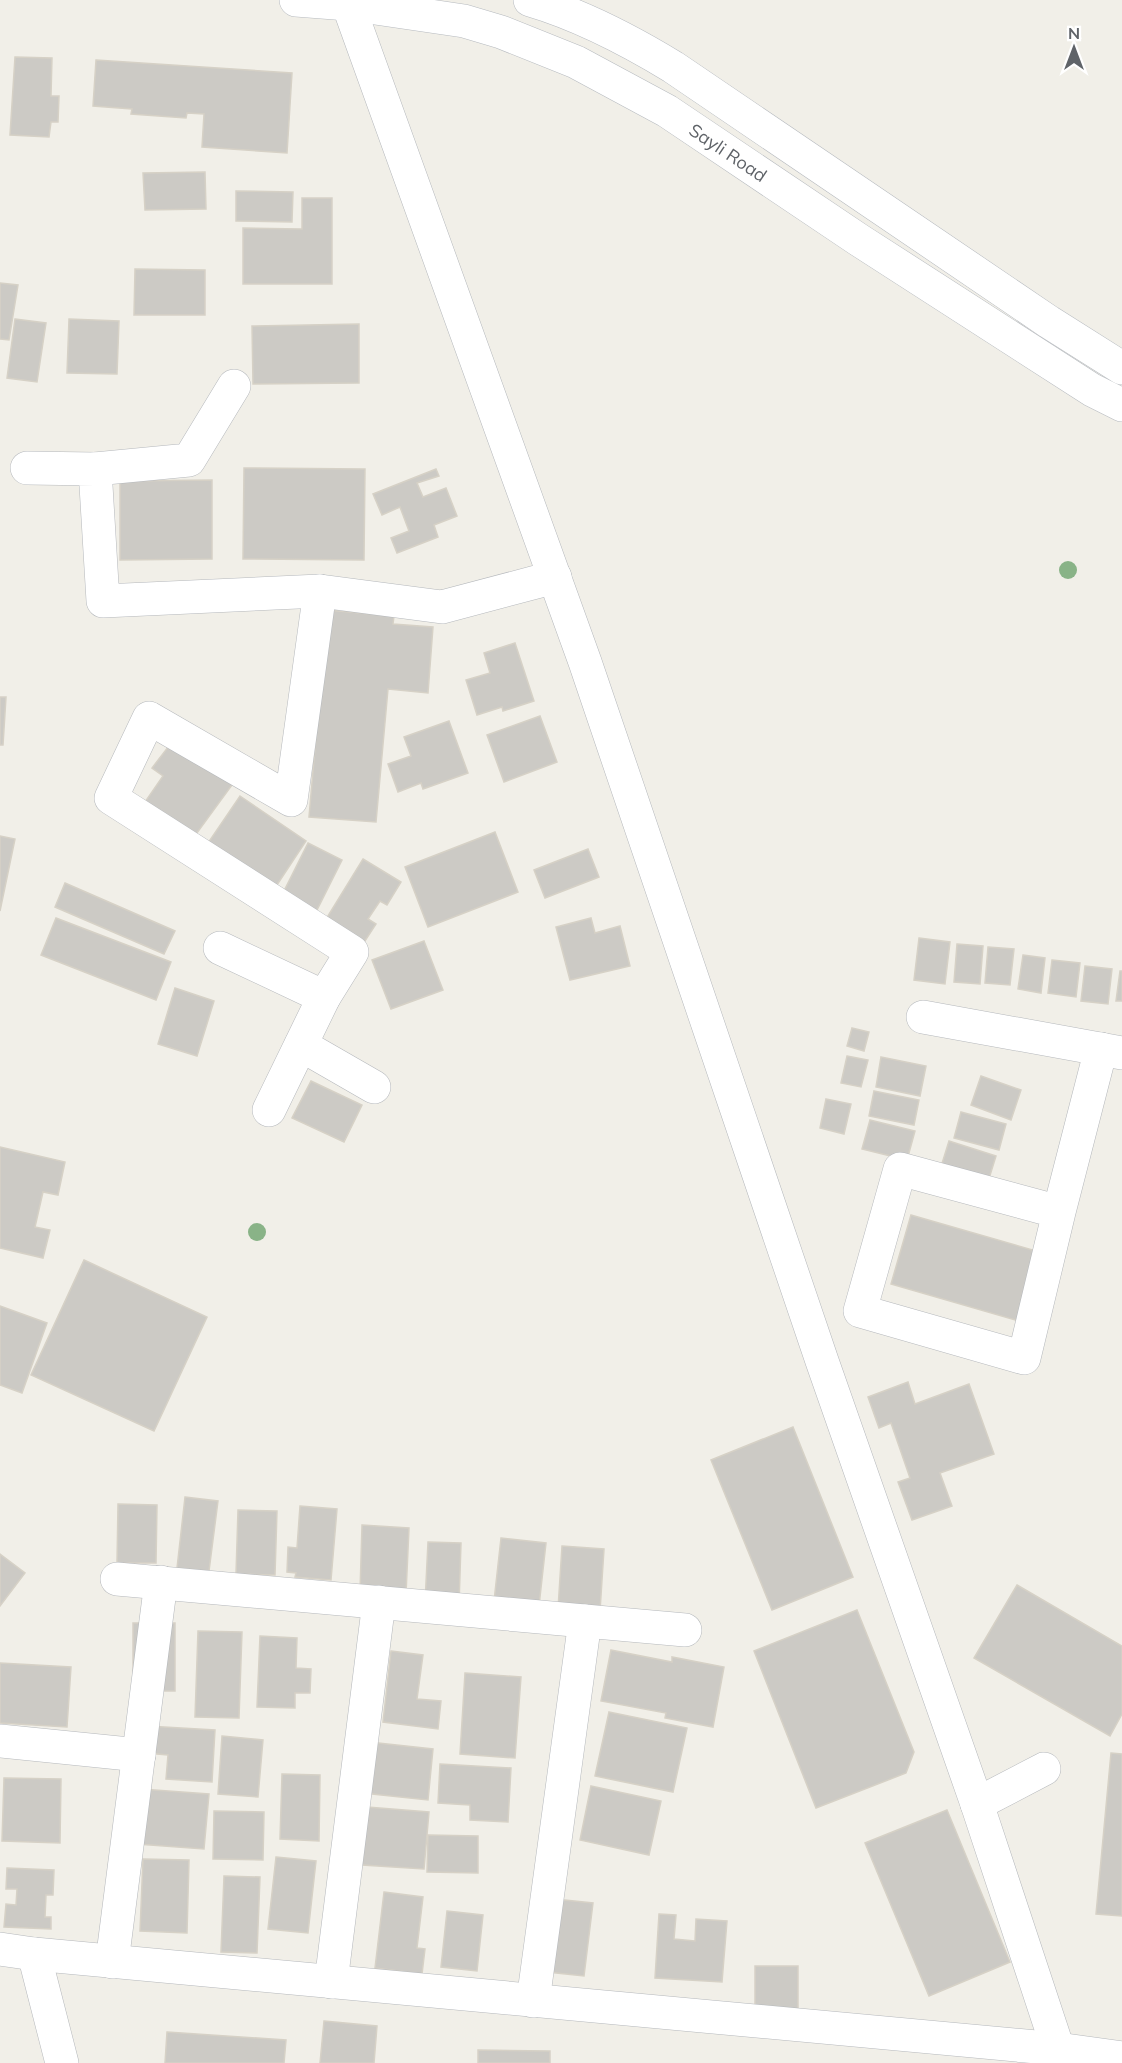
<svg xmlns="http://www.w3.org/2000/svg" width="1122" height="2063" viewBox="0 0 1122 2063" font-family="Mulish,sans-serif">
  <rect width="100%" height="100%" fill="#f1efe8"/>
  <!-- building -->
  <g fill="#cccac5" stroke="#d6d1c6" stroke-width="1.5">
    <path d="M15,57L52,58L51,96H59L58,122H51L49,137L10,135Z"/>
    <path d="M96,60L292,73L287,153L202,147L204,114L187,113L186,118L131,114L132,109L93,106Z"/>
    <path d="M205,172L206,209L145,210L143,173Z"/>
    <path d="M236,191L293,192L292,222L236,221Z"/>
    <path d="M302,198H332V284H243V228L302,229Z"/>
    <path d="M135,269L205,270V315H134Z"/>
    <path d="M0,283L18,285L9,340L0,339Z"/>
    <path d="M15,319L46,323L37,382L7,378Z"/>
    <path d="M69,319L119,321L117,374L67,373Z"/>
    <path d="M359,324V383L253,384L252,326Z"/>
    <path d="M244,468L365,469L364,560L243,559Z"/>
    <path d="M436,469L439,476L417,483L423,497L446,488L457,516L434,525L438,537L397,553L391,538L409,531L400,507L382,515L373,494Z"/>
    <path d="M212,480V559L120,560V481Z"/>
    <path d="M327,610L394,616L393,624L433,627L428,693L388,689L376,822L309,817Z"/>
    <path d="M515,643L534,701L503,711L502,707L477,715L466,680L490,673L484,653Z"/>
    <path d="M0,697H6L3,745H0Z"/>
    <path d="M540,716L557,762L504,782L487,735Z"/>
    <path d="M449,721L468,773L423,789L421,783L398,792L388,764L411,756L404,737Z"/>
    <path d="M172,742L232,785L194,837L145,802L163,776L152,768Z"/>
    <path d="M240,796L306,841L275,888L208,843Z"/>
    <path d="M495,832L518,892L428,927L405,867Z"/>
    <path d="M0,836L15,839L0,911Z"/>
    <path d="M308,843L342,860L313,918L279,901Z"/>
    <path d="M588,849L599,877L545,898L534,870Z"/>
    <path d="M363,859L401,882L387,905L380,901L368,919L376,924L361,947L323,924Z"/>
    <path d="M65,883L175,931L164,954L55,907Z"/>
    <path d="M56,918L171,962L156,1000L41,955Z"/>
    <path d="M591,918L595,933L620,926L630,966L570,980L556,927Z"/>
    <path d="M919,938L950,942L945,984L914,980Z"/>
    <path d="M424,941L443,990L391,1009L372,960Z"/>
    <path d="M957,944L983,946L980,984L954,982Z"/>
    <path d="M988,947L1014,949L1010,985L985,983Z"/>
    <path d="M1023,955L1045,958L1041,993L1018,989Z"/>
    <path d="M1052,960L1080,963L1076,997L1048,993Z"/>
    <path d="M1085,966L1112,969L1108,1004L1081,1001Z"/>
    <path d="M1120,971H1122V1001H1116Z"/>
    <path d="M175,988L214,1001L197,1056L158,1044Z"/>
    <path d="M852,1028L869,1032L864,1051L847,1046Z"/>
    <path d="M847,1056L868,1060L861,1087L841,1083Z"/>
    <path d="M881,1057L926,1066L920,1096L876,1087Z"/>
    <path d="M981,1076L1021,1090L1011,1120L971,1105Z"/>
    <path d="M311,1081L362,1105L344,1142L292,1118Z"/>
    <path d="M874,1091L919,1100L914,1125L869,1116Z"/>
    <path d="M826,1099L851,1104L844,1134L820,1128Z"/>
    <path d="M961,1112L1006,1124L999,1150L954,1138Z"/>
    <path d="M870,1120L915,1131L907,1160L862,1149Z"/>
    <path d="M949,1141L996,1156L987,1185L940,1170Z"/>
    <path d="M0,1147L65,1162L58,1195L43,1192L35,1227L50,1230L43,1258L0,1248Z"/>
    <path d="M911,1215L1043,1253L1022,1322L891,1284Z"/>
    <path d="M84,1260L207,1317L154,1431L31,1375Z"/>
    <path d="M0,1306L47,1323L22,1393L0,1385Z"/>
    <path d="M908,1382L915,1404L969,1384L994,1454L940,1473L952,1506L912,1520L898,1482L910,1478L891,1423L879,1428L868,1397Z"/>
    <path d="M793,1427L853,1577L772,1610L711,1460Z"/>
    <path d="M185,1497L218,1501L209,1571L177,1568Z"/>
    <path d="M118,1504L157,1505L156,1563H117Z"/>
    <path d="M300,1506L337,1509L331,1580L295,1577L296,1573L287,1572L288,1547L297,1548Z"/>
    <path d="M238,1510L277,1511L275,1575L236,1574Z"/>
    <path d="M362,1525L409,1528L406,1594L360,1592Z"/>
    <path d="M501,1538L546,1543L539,1606L494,1601Z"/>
    <path d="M428,1542L461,1543L459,1605L425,1603Z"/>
    <path d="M562,1546L604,1549L600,1611L558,1609Z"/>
    <path d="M0,1554L25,1573L0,1606Z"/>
    <path d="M1017,1585L1122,1646V1714L1110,1736L974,1658Z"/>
    <path d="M857,1610L914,1752L906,1773L816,1808L754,1651Z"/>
    <rect x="133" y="1623" width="42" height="68"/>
    <path d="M198,1631L242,1632L239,1718L195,1717Z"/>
    <path d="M260,1636L297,1638L296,1668L311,1669L310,1693H295V1708L257,1707Z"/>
    <path d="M611,1650L672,1662V1657L724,1667L713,1727L665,1718L666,1713L601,1701Z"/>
    <path d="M391,1651L423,1655L417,1699L441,1701L438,1729L383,1722Z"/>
    <path d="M0,1663L71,1667L67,1727L0,1723Z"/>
    <path d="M465,1673L521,1677L515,1758L460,1754Z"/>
    <path d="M609,1712L687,1728L673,1792L595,1776Z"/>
    <path d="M147,1726L215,1730L212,1782L166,1779L168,1755L146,1753Z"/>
    <path d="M222,1736L263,1740L258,1797L218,1794Z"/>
    <path d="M369,1742L433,1749L428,1800L363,1793Z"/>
    <path d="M1111,1753L1122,1754V1916L1096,1914Z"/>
    <path d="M440,1764L511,1768L508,1822L470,1820V1805L438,1803Z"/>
    <path d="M282,1774L320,1775L319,1841L280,1839Z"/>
    <path d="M4,1778L61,1779L60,1843L2,1841Z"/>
    <path d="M591,1786L661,1801L649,1855L580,1840Z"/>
    <path d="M141,1789L209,1794L204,1849L137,1844Z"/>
    <path d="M367,1807L429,1812L424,1869L362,1865Z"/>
    <path d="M947,1810L1010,1962L929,1996L865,1843Z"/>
    <path d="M214,1811L264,1812L263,1860L213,1859Z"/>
    <path d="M428,1835L478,1836V1873L427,1872Z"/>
    <path d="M276,1857L316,1861L308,1933L268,1929Z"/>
    <path d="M143,1859L189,1860L187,1933L140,1931Z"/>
    <path d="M7,1868L54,1870L53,1895H46L45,1917H51V1929L4,1927L6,1904L16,1905L17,1889H6Z"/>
    <path d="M224,1876L260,1877L257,1953L221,1952Z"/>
    <path d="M384,1892L423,1897L417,1948L425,1949L422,1974L375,1968Z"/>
    <path d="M555,1899L593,1903L584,1976L547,1972Z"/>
    <path d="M447,1911L483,1915L477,1971L441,1967Z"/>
    <path d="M659,1914L676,1915L674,1939L695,1941L696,1919L727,1921L722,1982L655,1978Z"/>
    <path d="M755,1966H798V2012L755,2013Z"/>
    <path d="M324,2021L377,2026L374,2063H320Z"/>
    <path d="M167,2032L286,2040L284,2063H165Z"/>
    <path d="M478,2050L550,2051V2063H478Z"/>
  </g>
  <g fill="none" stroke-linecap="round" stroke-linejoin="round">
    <defs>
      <g id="minor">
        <path d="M27,468L95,469L103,601L320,591L442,607L555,577"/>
        <path d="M95,469L189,460L234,386"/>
        <path d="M220,948L324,997"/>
        <path d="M923,1017L1122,1053"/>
        <path d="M301,1045L374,1087"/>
        <path d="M269,1110L324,997L352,952L111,798L149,718L291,800L320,591"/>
        <path d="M1059,1212L900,1169L860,1311L1024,1358L1059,1212L1101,1049"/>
        <path d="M117,1579L685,1630"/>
        <path d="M0,1741L139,1755"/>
        <path d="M977,1804L1044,1769"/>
        <path d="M0,1949L34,1954L1058,2049L1122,2058"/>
        <path d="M34,1954L62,2063"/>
        <path d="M112,1962L161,1582"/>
        <path d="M331,1982L379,1602"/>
        <path d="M533,2001L585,1621"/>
      </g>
      <path id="tertiary" d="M348,4L585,662L822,1361L977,1804L1058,2049"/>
      <g id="secondary">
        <path id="s1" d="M296,0L348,4L464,21L501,32L576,62L667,111L859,240L1092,390L1122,405"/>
        <path d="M530,0C581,15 627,39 673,67L1049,322L1122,368"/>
      </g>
    </defs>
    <!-- minor casing -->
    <use href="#minor" stroke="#b5b8bc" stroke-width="34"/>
    <!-- tertiary casing -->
    <use href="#tertiary" stroke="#b5b8bc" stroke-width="34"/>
    <!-- secondary casing -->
    <use href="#secondary" stroke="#b6babf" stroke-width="34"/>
    <!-- minor -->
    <use href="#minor" stroke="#fff" stroke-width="33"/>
    <!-- tertiary -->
    <use href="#tertiary" stroke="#fff" stroke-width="33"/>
    <!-- secondary -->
    <use href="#secondary" stroke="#fff" stroke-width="33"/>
  </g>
  <!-- trees -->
  <g fill="#89b387">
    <circle cx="1068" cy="570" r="9"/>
    <circle cx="257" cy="1232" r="9"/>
  </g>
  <g text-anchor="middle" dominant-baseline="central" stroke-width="5" stroke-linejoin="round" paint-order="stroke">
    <!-- street labels -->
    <g font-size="18" fill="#5f6368" stroke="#fff">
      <text stroke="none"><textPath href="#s1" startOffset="466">Sayli Road</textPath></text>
    </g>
  </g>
  <!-- north arrow -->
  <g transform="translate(1074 48)" stroke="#ffffff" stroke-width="4.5" paint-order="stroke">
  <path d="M0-4.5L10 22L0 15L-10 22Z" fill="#5f6368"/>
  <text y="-9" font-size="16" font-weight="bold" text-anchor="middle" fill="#5f6368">N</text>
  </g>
</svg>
